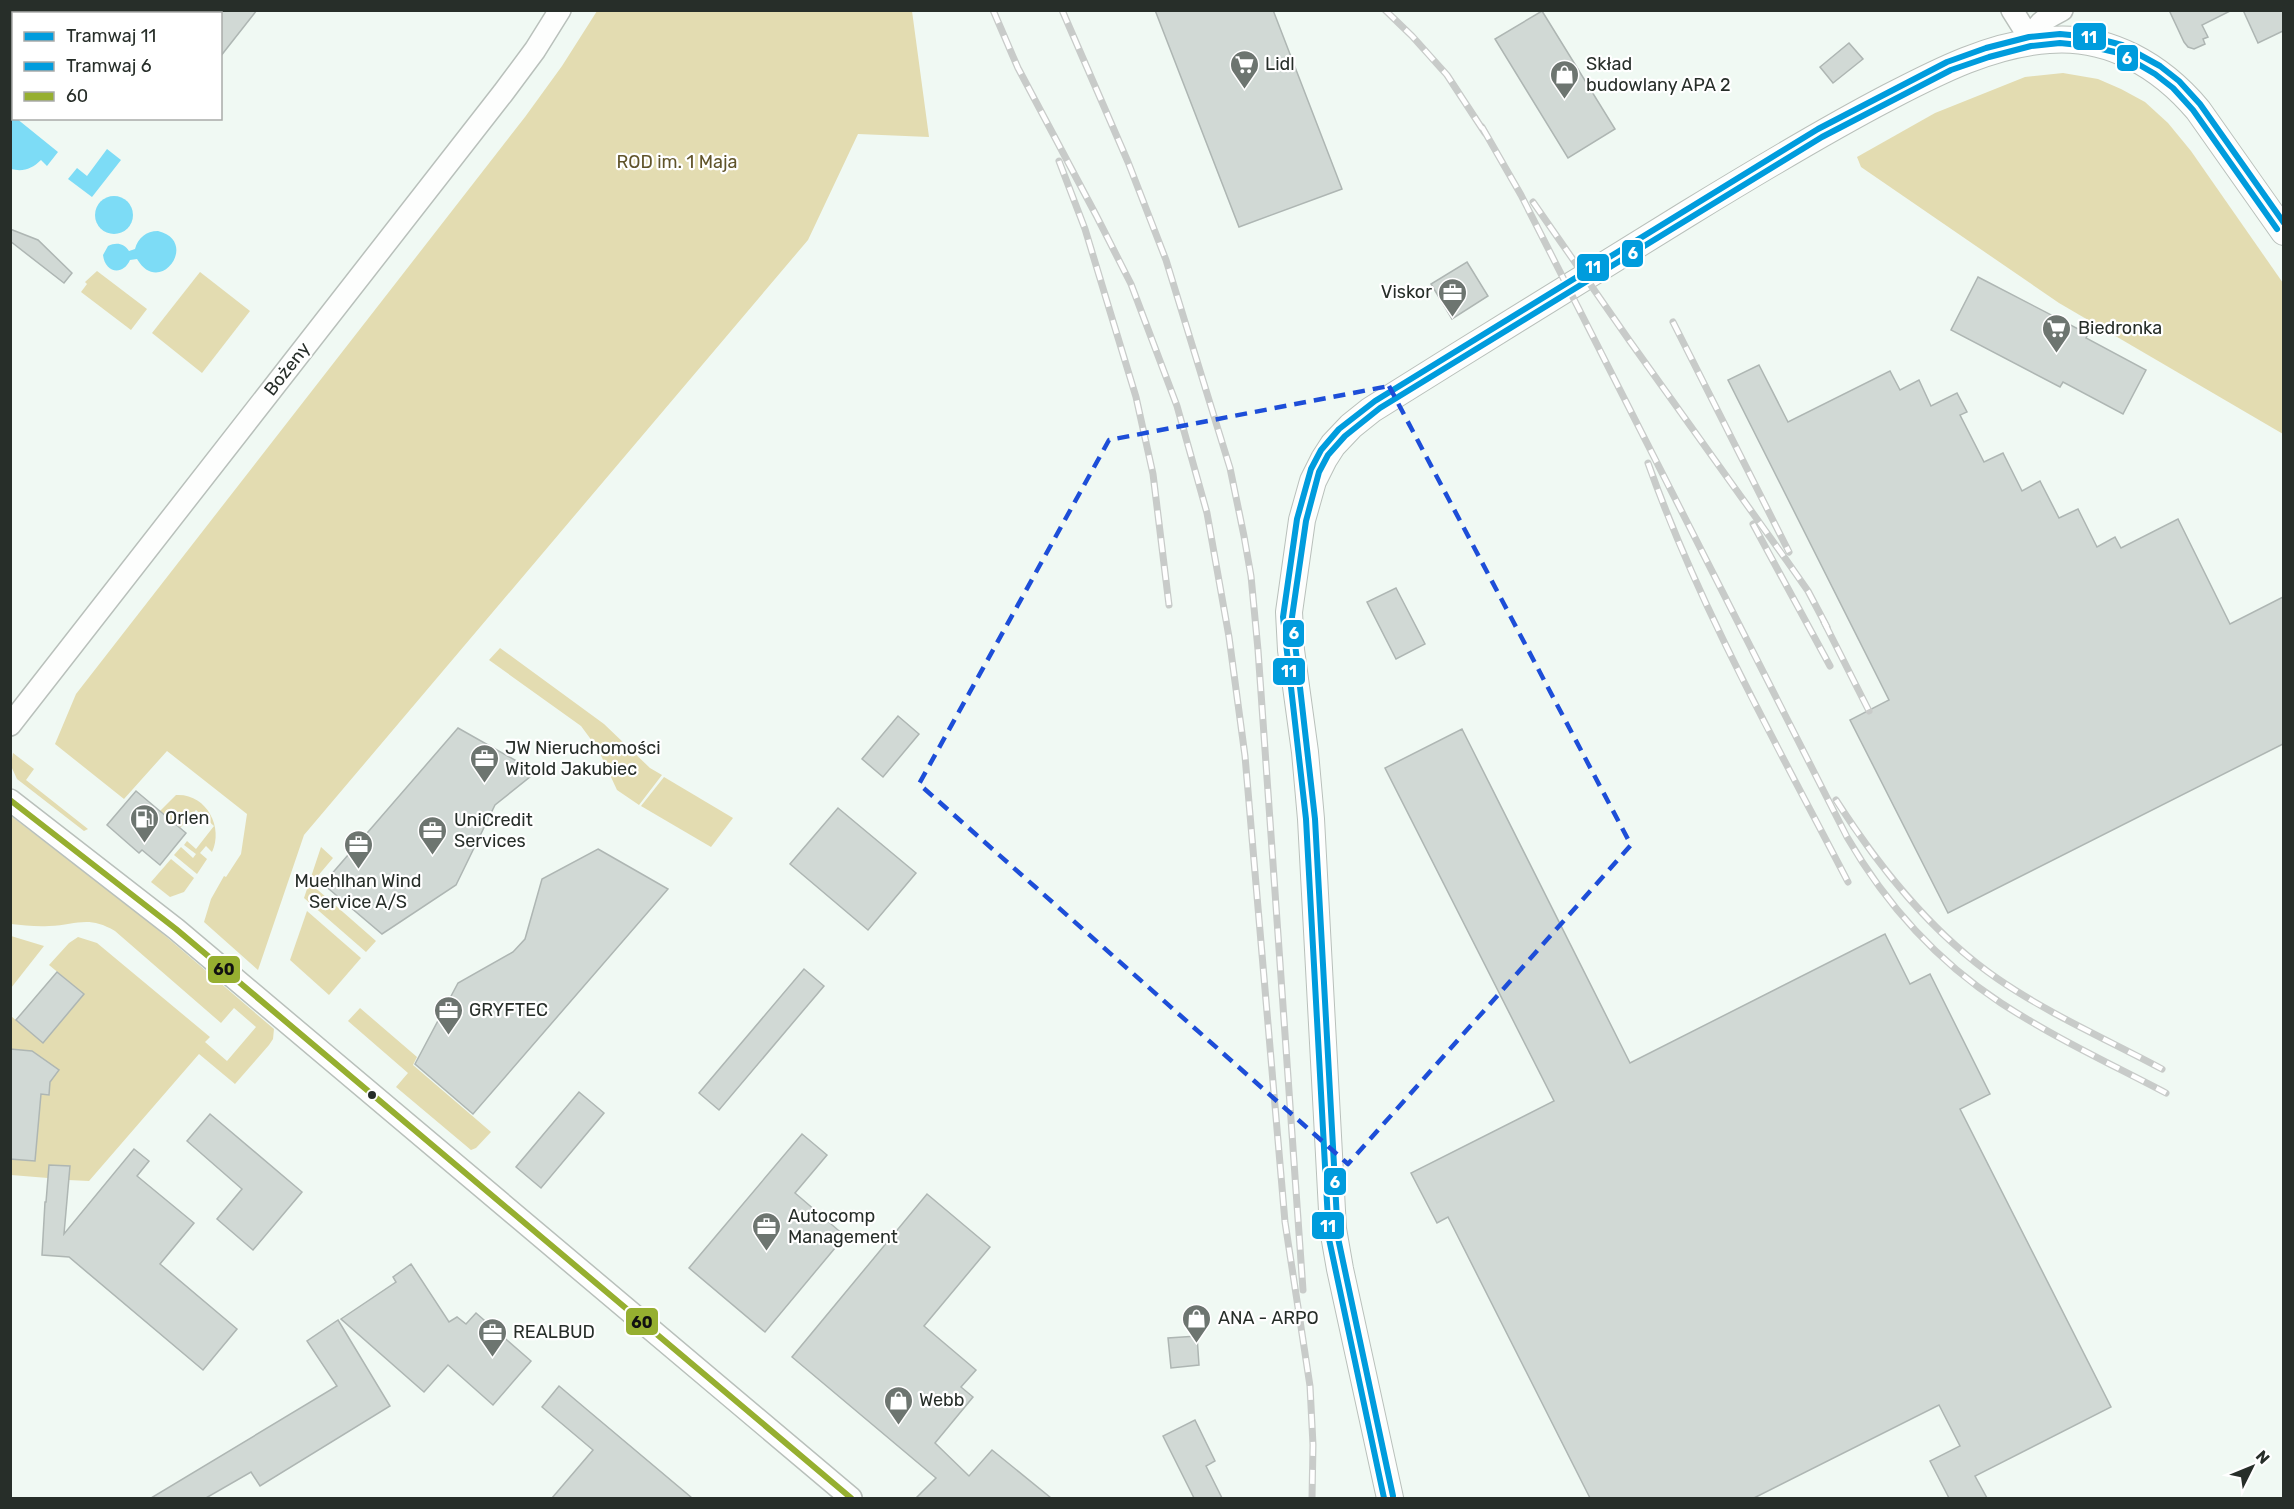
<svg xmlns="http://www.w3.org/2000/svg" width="2294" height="1509" viewBox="0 0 2294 1509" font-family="Rubik,sans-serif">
  <rect width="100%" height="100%" fill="#f0f9f3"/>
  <!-- green -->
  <g fill="#e3dcb1">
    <path d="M597,11H912L929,137L858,134L808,240L304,835L258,970L204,922L211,899L224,876L226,877L241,854L247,814L167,751L124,799L55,744L76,694L525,117L562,66Z"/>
    <path d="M2063,73L2098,79L2121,89L2145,102L2168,123L2191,151L2283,283V434L2059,303L1861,167L1857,157L1935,113L2025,77Z"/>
    <path d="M97,271L147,309L131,330L81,292L87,284L85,282Z"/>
    <path d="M200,272L250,311L202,373L152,333Z"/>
    <path d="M500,648L604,724L650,768L662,775L639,805L617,790L598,749L581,726L489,660Z"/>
    <path d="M13,753L34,769L26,780L88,829L84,831L17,779L11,766Z"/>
    <path d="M664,777L733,818L711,847L641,806Z"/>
    <path d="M176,795C206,793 224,827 212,852L206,846L200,853L207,859L197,874L174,855L181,847L193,858L196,854L184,845L187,841L196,849L214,826L196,810L180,828L160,811Z"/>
    <path d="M11,816L142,916L274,1029L273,1039L269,1045L235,1084L199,1054L89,1181L68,1180L69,1166L49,1165L48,1178L11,1175V1159L35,1161L40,1102L19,1050L11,1049V1016L43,1043L84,994L49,965L69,943L78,937L97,943L210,1037L205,1042L227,1061L256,1027L234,1008L221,1023L115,931C88,915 77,925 49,926C36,927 23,925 11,924Z"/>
    <path d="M321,847L333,858L311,884L376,941L366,952L304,898Z"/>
    <path d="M171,859L194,878L184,892L170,897L151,882Z"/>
    <path d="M307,911L361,958L329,995L290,960Z"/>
    <path d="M11,936L44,946L11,988L10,936Z"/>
    <path d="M360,1008L417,1057L413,1065L491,1132L476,1148L471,1150L396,1087L408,1073L348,1021Z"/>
  </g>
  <!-- water -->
  <g fill="#7ddcf6">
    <path d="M11,114L58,152L47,166L41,160C32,169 23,172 11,169Z"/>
    <path d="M107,149L121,160L92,197L68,179L77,168L87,176Z"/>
    <circle cx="114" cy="215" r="19"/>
    <path d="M158,231C200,241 160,298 137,259L130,260C123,276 105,273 103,255L108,246C116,242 124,243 129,251L135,249C138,238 146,231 158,231Z"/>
  </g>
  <!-- building -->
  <g fill="#d1d9d5" stroke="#aeb6b3" stroke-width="1.5">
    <path d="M220,10H257L220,57Z"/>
    <path d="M1155,10H1273L1342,189L1239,227Z"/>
    <path d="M2169,10H2232L2202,25L2208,37L2203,39L2205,44L2194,49L2188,47L2184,42Z"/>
    <path d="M2243,10H2283V31L2258,43Z"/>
    <path d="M1542,11L1615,129L1568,158L1495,39Z"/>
    <path d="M1849,43L1863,59L1833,83L1820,67Z"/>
    <path d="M10,229L38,240L72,273L64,283L10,241Z"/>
    <path d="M1467,262L1488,296L1452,319L1431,284Z"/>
    <path d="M1978,277L2088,334L2086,338L2146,370L2123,414L2063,382L2060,387L1951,330Z"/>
    <path d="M1759,365L1788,422L1890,371L1900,390L1919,380L1931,406L1957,393L1967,412L1960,415L1984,462L2003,453L2022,491L2040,481L2059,518L2078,509L2097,547L2115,537L2121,548L2178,519L2230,624L2283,597V744L1948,913L1850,720L1889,700L1728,380Z"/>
    <path d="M1396,588L1425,644L1396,659L1367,602Z"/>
    <path d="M898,716L919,734L883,777L862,759Z"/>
    <path d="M458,728L536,772L495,805L456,885L382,934L323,884Z"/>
    <path d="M1462,729L1630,1063L1885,934L1910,984L1930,974L1990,1094L1960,1109L2111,1407L1975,1476L1987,1498H1949L1930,1461L1960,1446L1939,1405L1754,1498H1590L1448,1217L1437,1223L1411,1173L1554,1101L1385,768Z"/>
    <path d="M136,791L186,833L160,865L142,850L139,853L107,825Z"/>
    <path d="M838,808L916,873L868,930L790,864Z"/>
    <path d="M598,849L668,889L473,1114L415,1064L458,983L513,952L525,939L542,879Z"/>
    <path d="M804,969L824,986L719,1110L699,1093Z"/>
    <path d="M57,972L84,994L43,1043L16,1020Z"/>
    <path d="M10,1049L32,1051L59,1070L50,1082L49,1095L41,1094L35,1161L10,1159Z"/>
    <path d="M579,1092L604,1113L541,1188L516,1167Z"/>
    <path d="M210,1114L302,1192L253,1250L217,1219L242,1189L187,1141Z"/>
    <path d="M802,1134L827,1155L795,1193L845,1236L765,1332L689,1268Z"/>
    <path d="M134,1149L149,1161L137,1176L194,1223L160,1264L237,1329L203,1370L69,1257L42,1255L45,1202H46L49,1165L70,1166L64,1234Z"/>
    <path d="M927,1194L990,1247L924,1326L976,1370L961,1387L973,1397L935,1443L969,1476L992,1450L1051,1498H916L936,1478L792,1357Z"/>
    <path d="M411,1264L449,1322L457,1317L466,1324L476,1313L531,1361L493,1405L448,1365L424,1392L341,1319L396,1282L393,1277Z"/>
    <path d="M338,1320L390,1406L260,1486L251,1472L206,1498H151L337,1386L307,1341Z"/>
    <path d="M1197,1336L1199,1365L1171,1368L1168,1338Z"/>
    <path d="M559,1386L585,1408L692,1498H552L593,1450L542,1407Z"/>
    <path d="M1195,1420L1215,1461L1206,1466L1222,1498H1194L1163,1436Z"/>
  </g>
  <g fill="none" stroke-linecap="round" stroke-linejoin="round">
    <defs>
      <g id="minor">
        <path d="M2012,10L2032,42"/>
        <path d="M2032,42C2034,23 2047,18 2062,10"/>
        <path d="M10,725L503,93L535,50L560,10"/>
        <path d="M10,800L176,929L851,1498"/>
      </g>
      <path id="tertiary" d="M1390,1498L1340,1269L1333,1229L1311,819L1305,752L1291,650L1289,612L1302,520L1313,481L1324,459L1333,445L1351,426L1371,410C1476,344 1582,279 1687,214C1754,173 1820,133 1889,97C1939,71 1992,44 2049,40C2109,35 2161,66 2198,110L2284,232"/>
    </defs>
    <!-- minor casing -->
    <use href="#minor" stroke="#b9c0bb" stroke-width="24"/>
    <!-- tertiary casing -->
    <use href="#tertiary" stroke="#b9c0bb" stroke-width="28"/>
    <!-- minor -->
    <use href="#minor" stroke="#fdfefd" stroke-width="21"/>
    <!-- tertiary -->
    <use href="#tertiary" stroke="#fdfefd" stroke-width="26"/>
    <defs>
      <g id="rail">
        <path d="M993,10L1018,68L1096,215L1131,284L1177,406L1207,513L1229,637L1245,756L1285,1222L1310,1386L1313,1445L1312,1498"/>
        <path d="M1062,10L1128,162L1166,260L1217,426L1230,468L1244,536L1251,576L1258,650L1303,1290"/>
        <path d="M1385,10L1412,36L1447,75L1485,133"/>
        <path d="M1482,127L1521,195L1847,837C1885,903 1937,961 2001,1003C2053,1037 2111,1064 2166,1093"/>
        <path d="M1059,161L1085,229L1136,397L1153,474L1169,605"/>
        <path d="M1533,202L1629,340L1787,561L1808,591L1827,627"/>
        <path d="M1673,322L1789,552"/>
        <path d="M1648,463C1700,609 1777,745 1848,882"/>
        <path d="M1753,524L1830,666"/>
        <path d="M1824,622L1869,711"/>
        <path d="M1836,800C1879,867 1931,933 1998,979C2049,1014 2108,1040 2162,1069"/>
      </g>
    </defs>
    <!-- rail casing -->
    <use href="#rail" stroke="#c8cbc9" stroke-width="7"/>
    <!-- rail -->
    <use href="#rail" stroke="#fff" stroke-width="4.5" stroke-dasharray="14" stroke-linecap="butt"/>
    <defs>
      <path id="bus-1" d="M10,800L176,929L851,1498"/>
    </defs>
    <!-- bus-1 casing -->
    <use href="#bus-1" stroke="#fff" stroke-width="10"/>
    <!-- bus-1 -->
    <use href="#bus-1" stroke="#96af30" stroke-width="6"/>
    <defs>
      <path id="tram-1" d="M1384,1498L1329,1239L1306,819L1283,617L1297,519L1311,469L1321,450L1339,429L1375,401L1818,129L1947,62L1986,48L2029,37L2060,34L2091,37L2122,45L2160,66L2179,81L2200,104L2284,223"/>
      <path id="tram-2" d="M1393,1496L1338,1238L1315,819L1292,617L1306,521L1319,472L1328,455L1345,436L1380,408L1822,137L1951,70L1989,57L2031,46L2060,43L2089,46L2119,53L2155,74L2173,88L2193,110L2277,229"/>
    </defs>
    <!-- tram-1 casing -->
    <use href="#tram-1" stroke="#fff" stroke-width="10"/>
    <!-- tram-2 casing -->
    <use href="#tram-2" stroke="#fff" stroke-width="10"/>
    <!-- tram-1 -->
    <use href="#tram-1" stroke="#009cdd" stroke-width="6"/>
    <!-- tram-2 -->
    <use href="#tram-2" stroke="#009cdd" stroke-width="6"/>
  </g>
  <!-- marked area -->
  <path fill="none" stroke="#1d4ed8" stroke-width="4.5" stroke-dasharray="12 8" stroke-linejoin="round" d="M1389,386L1631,845L1348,1164L919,784L1109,440Z"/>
  <!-- icons -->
  <defs>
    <symbol id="supermarket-pin" viewBox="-11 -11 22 30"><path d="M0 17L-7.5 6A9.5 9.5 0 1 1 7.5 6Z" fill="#6d7570" stroke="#fff"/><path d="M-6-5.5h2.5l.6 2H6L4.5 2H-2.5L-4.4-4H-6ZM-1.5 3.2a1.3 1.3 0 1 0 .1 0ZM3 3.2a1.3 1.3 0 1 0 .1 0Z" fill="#fff"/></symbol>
    <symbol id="shop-pin" viewBox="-11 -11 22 30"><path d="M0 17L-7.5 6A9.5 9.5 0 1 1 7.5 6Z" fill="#6d7570" stroke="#fff"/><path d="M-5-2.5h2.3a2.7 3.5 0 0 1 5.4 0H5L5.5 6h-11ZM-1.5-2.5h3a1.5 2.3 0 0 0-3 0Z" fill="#fff"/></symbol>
    <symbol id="office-pin" viewBox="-11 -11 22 30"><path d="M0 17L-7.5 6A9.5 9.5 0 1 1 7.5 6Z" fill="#6d7570" stroke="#fff"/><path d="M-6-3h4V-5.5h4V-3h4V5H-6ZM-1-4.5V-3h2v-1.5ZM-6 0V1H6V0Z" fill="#fff"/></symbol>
    <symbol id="fuel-pin" viewBox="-11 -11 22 30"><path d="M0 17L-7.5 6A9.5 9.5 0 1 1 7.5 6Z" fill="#6d7570" stroke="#fff"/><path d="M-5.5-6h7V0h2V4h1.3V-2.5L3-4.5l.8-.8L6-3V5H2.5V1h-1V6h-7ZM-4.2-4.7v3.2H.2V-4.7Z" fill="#fff"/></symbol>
  </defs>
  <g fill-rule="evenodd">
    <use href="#supermarket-pin" x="1228" y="48" width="33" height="45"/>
    <use href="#shop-pin" x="1548" y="58" width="33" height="45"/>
    <use href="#office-pin" x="1436" y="276" width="33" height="45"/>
    <use href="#supermarket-pin" x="2040" y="312" width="33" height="45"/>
    <use href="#office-pin" x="468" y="742" width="33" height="45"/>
    <use href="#fuel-pin" x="128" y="802" width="33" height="45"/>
    <use href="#office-pin" x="416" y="814" width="33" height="45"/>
    <use href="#office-pin" x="342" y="828" width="33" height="45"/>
    <use href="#office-pin" x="432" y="994" width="33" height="45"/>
    <use href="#office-pin" x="750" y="1210" width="33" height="45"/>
    <use href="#shop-pin" x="1180" y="1302" width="33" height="45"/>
    <use href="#office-pin" x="476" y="1316" width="33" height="45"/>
    <use href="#shop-pin" x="882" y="1384" width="33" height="45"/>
  </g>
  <!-- markers -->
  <circle fill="#272e29" stroke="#fff" stroke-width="2" cx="372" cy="1095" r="5"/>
  <g text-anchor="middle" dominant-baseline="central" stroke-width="4.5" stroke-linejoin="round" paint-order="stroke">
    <!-- poi labels -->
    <g font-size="18" fill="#272e29" stroke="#fff" text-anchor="start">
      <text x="1265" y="64">Lidl</text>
      <text x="1586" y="64">Skład<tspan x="1586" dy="21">budowlany APA 2</tspan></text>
      <text x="1432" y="292" text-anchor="end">Viskor</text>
      <text x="2078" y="328">Biedronka</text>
      <text x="505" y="748">JW Nieruchomości<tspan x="505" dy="21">Witold Jakubiec</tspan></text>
      <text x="165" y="818">Orlen</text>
      <text x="454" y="820">UniCredit<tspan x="454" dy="21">Services</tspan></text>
      <text x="358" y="881" text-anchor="middle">Muehlhan Wind<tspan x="358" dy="21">Service A/S</tspan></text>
      <text x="469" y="1010">GRYFTEC</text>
      <text x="788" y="1216">Autocomp<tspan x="788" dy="21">Management</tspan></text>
      <text x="1218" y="1318">ANA - ARPO</text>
      <text x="513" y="1332">REALBUD</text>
      <text x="919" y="1400">Webb</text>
    </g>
    <!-- park labels -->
    <g font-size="18" fill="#60542a" stroke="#fff">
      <text x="677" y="162">ROD im. 1 Maja</text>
    </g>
    <!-- street labels -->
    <g font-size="18" fill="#272e29" stroke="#fff">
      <text transform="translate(287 369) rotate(-52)">Bożeny</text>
    </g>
  </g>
  <g stroke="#fff" stroke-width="2">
    <rect x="2072" y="22" width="35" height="29" rx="6" fill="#009cdd"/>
    <rect x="2116" y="44" width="23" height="28" rx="6" fill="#009cdd"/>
    <rect x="1621" y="239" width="23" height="29" rx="6" fill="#009cdd"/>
    <rect x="1576" y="253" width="34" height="29" rx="6" fill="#009cdd"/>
    <rect x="1282" y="619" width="23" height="29" rx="6" fill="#009cdd"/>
    <rect x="1272" y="657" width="34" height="29" rx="6" fill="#009cdd"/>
    <rect x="207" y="955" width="34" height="29" rx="6" fill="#96af30"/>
    <rect x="1323" y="1167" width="24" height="29" rx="6" fill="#009cdd"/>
    <rect x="1311" y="1211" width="34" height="29" rx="6" fill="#009cdd"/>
    <rect x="625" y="1307" width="34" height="29" rx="6" fill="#96af30"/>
  </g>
  <g font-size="16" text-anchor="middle" font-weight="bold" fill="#fff">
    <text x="2089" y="43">11</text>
    <text x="2127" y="64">6</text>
    <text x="1633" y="259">6</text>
    <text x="1593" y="273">11</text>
    <text x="1294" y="639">6</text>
    <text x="1289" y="677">11</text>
    <text x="1335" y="1188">6</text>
    <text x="1328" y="1232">11</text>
  </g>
  <g font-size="16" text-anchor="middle" font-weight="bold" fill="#111">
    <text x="224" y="975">60</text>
    <text x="642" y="1328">60</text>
  </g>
  <!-- border -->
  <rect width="2294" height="1509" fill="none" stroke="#272e29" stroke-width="24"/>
  <!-- legend -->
  <rect x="12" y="12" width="210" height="108" fill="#ffffff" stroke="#a9aba9" stroke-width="1.5"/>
  <rect x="24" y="32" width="30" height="9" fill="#009cdd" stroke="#a9aba9" stroke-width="1.5"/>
  <text x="66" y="42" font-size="18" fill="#272e29">Tramwaj 11</text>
  <rect x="24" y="62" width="30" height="9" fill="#009cdd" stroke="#a9aba9" stroke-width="1.5"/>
  <text x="66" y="72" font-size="18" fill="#272e29">Tramwaj 6</text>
  <rect x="24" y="92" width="30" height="9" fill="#96af30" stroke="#a9aba9" stroke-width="1.5"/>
  <text x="66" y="102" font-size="18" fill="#272e29">60</text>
  <!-- north arrow -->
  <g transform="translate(2252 1467) rotate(47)" stroke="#ffffff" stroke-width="4.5" paint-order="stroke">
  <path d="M0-4.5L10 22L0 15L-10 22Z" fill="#272e29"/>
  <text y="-9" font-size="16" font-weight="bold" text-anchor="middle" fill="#272e29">N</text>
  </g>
</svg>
